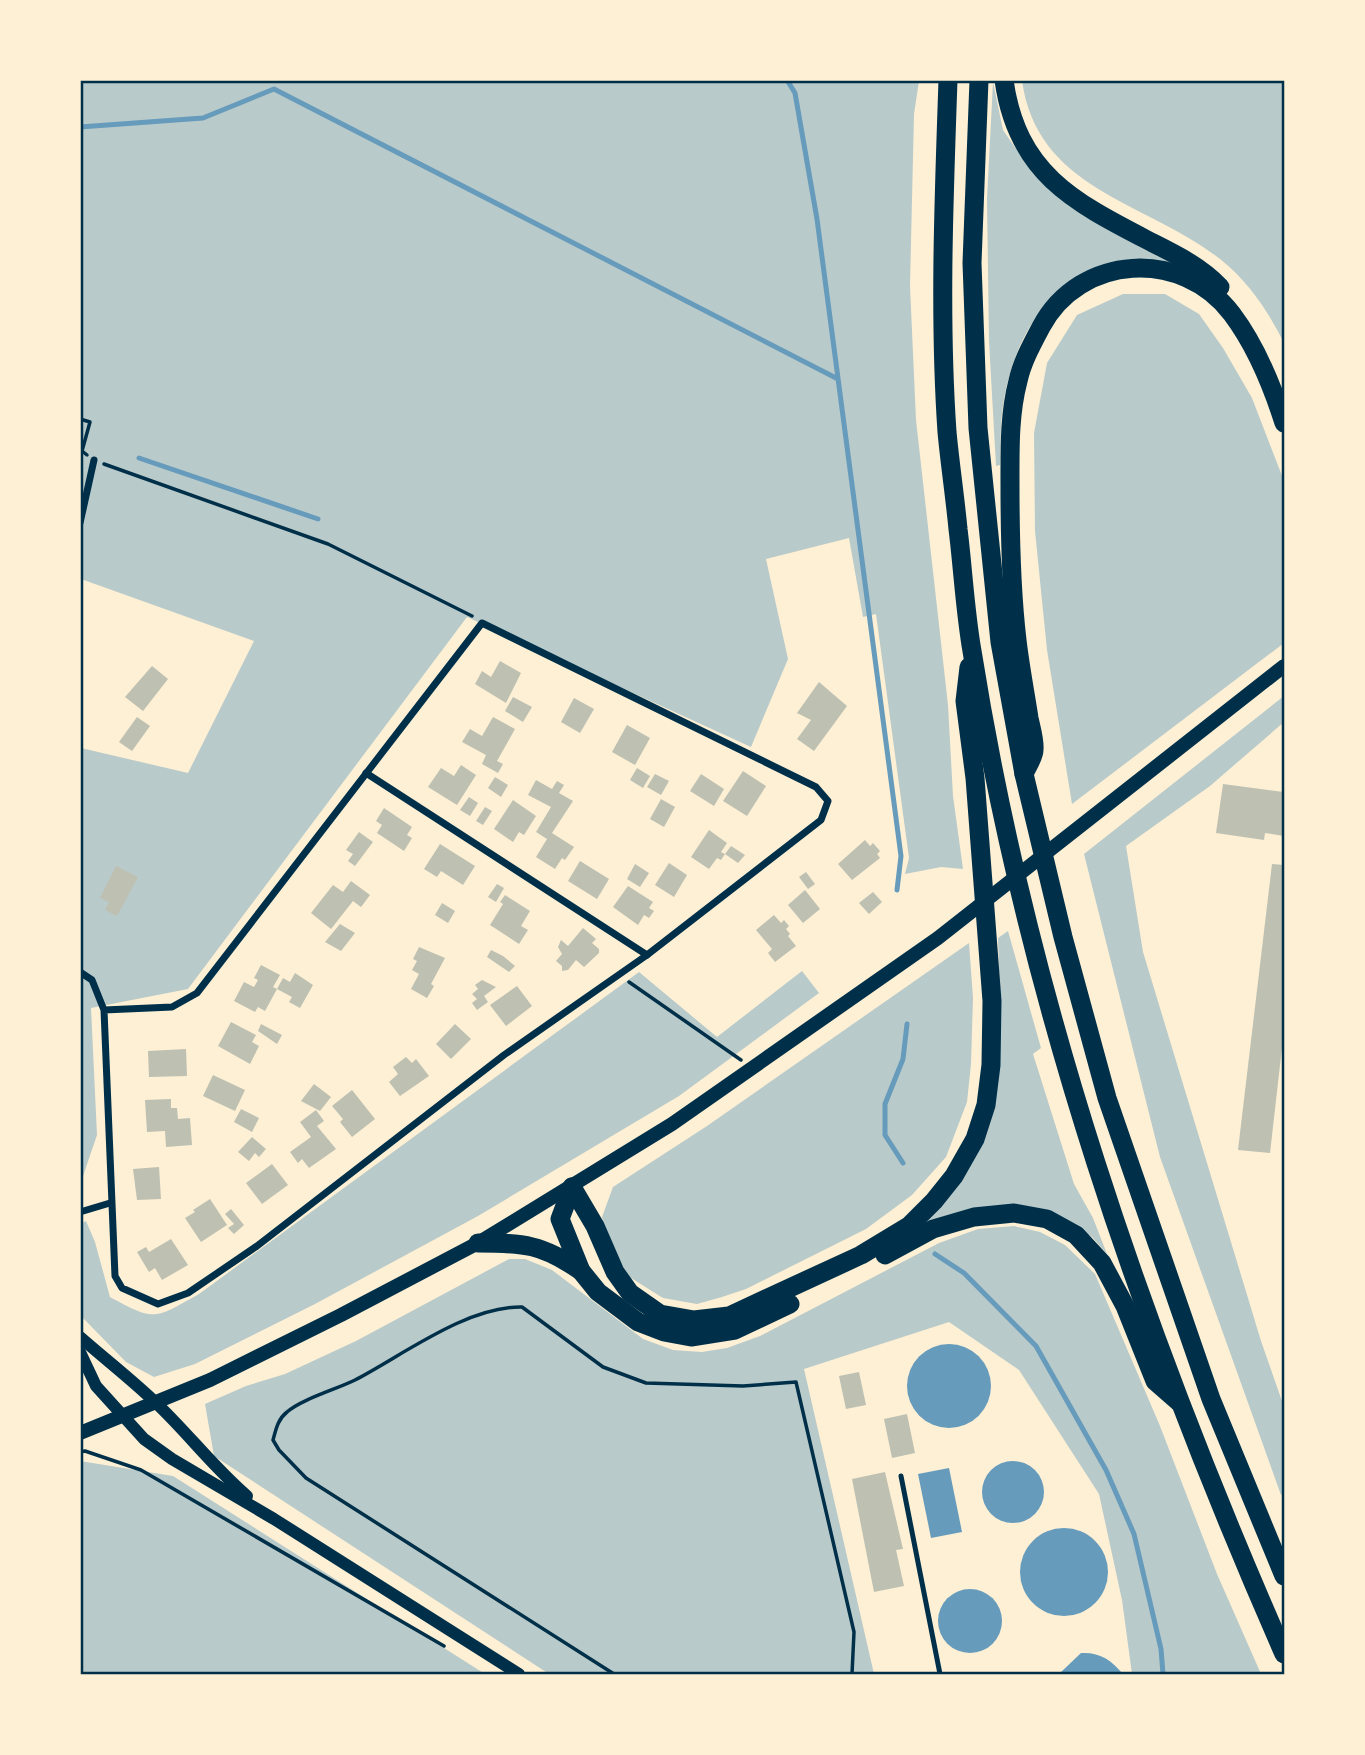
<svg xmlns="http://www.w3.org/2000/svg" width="1365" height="1755" viewBox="0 0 1365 1755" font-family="Signika,sans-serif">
  <rect width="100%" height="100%" fill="#fdf0d5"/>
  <!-- green -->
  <g fill="#b9caca">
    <path d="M81,81H919L914,114L910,286L916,420L948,705L953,796L963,869L941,867L905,874L909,858L876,614L863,617L849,538L766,559L788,659L751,747L467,617L188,989L91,1008L97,1135L81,1182V748L188,773L254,641L81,579Z"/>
    <path d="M1022,81H1284V343C1268,311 1249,282 1220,259C1146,201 1038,191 1022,81Z"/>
    <path d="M993,82L1003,130L1032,172L1083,215L1178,264C1156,264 1124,261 1104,266C1043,282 1011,349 1003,406C1000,425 1001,446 1000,465L996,466L989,341L987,199Z"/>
    <path d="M1123,294H1165L1199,314L1223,348L1252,398L1284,481V643L1072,804L1047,650L1035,531L1034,433L1047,363L1077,315Z"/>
    <path d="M1284,696V722L1210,786L1126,846L1143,952L1261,1341L1284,1407V1493L1281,1495L1160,1157L1084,854Z"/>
    <path d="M1008,931L1041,1048L1033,1054L1074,1184L1093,1218L1107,1254L1092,1237L1055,1215L921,1224L972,1161L1000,999L998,938Z"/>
    <path d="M969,943L973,998L971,1064L967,1102L946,1157L912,1195L866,1229L746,1289L722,1297L697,1304L663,1298L631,1278L611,1250L602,1217L613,1187L707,1126Z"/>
    <path d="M802,971L819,993L679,1096L478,1216L315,1304L195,1364L154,1377L126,1362L81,1316L80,1224L86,1221L95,1242L110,1297C156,1322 154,1319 199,1294L639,972L717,1037Z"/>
    <path d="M1014,1226L1040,1232L1065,1245L1095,1274L1160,1426L1217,1574L1261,1674H1132L1122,1600L1099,1494L1019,1370L949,1322L804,1369L874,1674H549L214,1456L205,1404L246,1386L285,1374L356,1341L509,1259H525L552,1270L643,1339L673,1350L702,1352L727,1348L760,1336L939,1243L978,1229Z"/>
    <path d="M80,1461L173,1476L485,1674H81Z"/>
  </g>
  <!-- water -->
  <g fill="#669bbc">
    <circle cx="949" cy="1386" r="42"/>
    <circle cx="1013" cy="1492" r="31"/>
    <path d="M949,1468L962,1532L931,1538L918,1474Z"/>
    <circle cx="1064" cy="1572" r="44"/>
    <circle cx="970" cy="1621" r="32"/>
    <path d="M1081,1653C1100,1652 1111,1660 1123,1674H1059Z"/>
  </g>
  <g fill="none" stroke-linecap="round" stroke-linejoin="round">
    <!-- stream -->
    <g stroke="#669bbc" stroke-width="5">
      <path d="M787,80L795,93L817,219L901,856L897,890"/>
      <path d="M80,127L203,118L274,89L836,378"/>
      <path d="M139,458L318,519"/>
      <path d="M903,1163L885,1135V1104L903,1059L907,1024"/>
      <path d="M935,1254L964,1273L1036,1346L1106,1470L1134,1534L1161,1649L1163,1674"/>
    </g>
  </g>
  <!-- building -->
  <g fill="#bec0b2">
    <path d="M500,661L521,673L506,703L475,684L482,671L491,677Z"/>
    <path d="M152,666L168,679L143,711L125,697Z"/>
    <path d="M819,682L847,706L814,751L797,739L811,720L797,713Z"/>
    <path d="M513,697L532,707L523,722L505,711Z"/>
    <path d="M574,698L594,709L580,733L561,722Z"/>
    <path d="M137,717L150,726L132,751L119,742Z"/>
    <path d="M493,717L515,729L497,761L503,764L498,773L482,764L486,755L462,742L470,729L482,736Z"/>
    <path d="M627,725L650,738L635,765L612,752Z"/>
    <path d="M461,765L476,775L457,805L428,787L441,768L454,776Z"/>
    <path d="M637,768L650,776L643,788L630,780Z"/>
    <path d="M743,771L766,786L747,816L723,801Z"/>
    <path d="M655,774L669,781L661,795L647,787Z"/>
    <path d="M701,774L724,789L714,806L690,791Z"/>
    <path d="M495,777L508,785L501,797L488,788Z"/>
    <path d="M536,780L552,789L557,781L564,785L559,793L573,801L552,833L574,847L565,860L562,858L555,869L536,857L547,839L536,832L551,807L528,795Z"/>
    <path d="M1223,784L1284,792V836L1265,833L1264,840L1216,833Z"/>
    <path d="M469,797L478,803L470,816L460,810Z"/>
    <path d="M661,799L675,807L664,827L650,819Z"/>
    <path d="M513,800L536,816L524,835L519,832L513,842L494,829Z"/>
    <path d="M485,807L492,811L483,825L476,821Z"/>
    <path d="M384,808L412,827L407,835L412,838L404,851L377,833L382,825L376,821Z"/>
    <path d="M709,830L727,843L721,852L725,854L721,860L717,858L709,869L691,857Z"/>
    <path d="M359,832L373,842L355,866L348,861L353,854L346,850Z"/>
    <path d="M865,840L870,846L873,843L880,851L877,854L880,858L852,880L838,864Z"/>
    <path d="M440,844L475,866L463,885L441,871L437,877L424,869Z"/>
    <path d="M731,846L745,855L738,863L725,854Z"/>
    <path d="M580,861L609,879L597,899L568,881Z"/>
    <path d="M669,863L687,875L674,897L655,885Z"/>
    <path d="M635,864L649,873L640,887L627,879Z"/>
    <path d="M1272,864L1284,865V1030L1270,1153L1238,1150Z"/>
    <path d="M116,866L138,877L117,916L105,910L109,902L100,898Z"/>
    <path d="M806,872L815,884L808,889L799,877Z"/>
    <path d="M351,881L370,895L361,907L353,901L331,929L311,913L333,885L343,892Z"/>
    <path d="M497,884L504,888L496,902L488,897Z"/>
    <path d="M628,886L653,902L649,908L654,911L649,918L644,915L638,925L613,907Z"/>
    <path d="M805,890L820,909L803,923L788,905Z"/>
    <path d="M873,892L882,902L869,914L859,903Z"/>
    <path d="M505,895L530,911L521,926L528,930L519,944L490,925L503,904L500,902Z"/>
    <path d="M442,903L455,911L448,923L435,915Z"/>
    <path d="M774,915L781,923L784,920L789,926L786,929L790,934L788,936L796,946L775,962L768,953L772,949L756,930Z"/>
    <path d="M340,924L355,933L341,951L325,942Z"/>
    <path d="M583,928L596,939L592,943L599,949V953L584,967L576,960L568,970L562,971V966L556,961L562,954L558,947L561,940L568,946Z"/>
    <path d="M419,947L445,958L431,984L434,986L427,998L411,989L419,974L412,970L417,961L413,959Z"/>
    <path d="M491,950L503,956L515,966L509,972L487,957Z"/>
    <path d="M261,965L280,975L273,987L277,989L265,1011L258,1007L255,1012L234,1001L244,982L254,987L258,980L254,978Z"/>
    <path d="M295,973L313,985L300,1008L289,1002L292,997L277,989L283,978L290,982Z"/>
    <path d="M482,980L496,987L484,996L488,1002L477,1010L472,1003L477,999L472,994L478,989L475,985Z"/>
    <path d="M517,986L532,1006L506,1026L490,1005Z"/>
    <path d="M231,1022L256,1035L252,1042L259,1046L250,1064L218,1046Z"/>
    <path d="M261,1024L282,1035L277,1044L258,1031Z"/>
    <path d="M455,1024L471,1039L451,1059L436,1044Z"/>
    <path d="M186,1049L187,1076L149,1077L148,1051Z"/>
    <path d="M406,1057L412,1063L416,1059L429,1076L400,1096L389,1082L398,1074L393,1067Z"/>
    <path d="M213,1075L245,1090L235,1111L203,1096Z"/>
    <path d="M314,1084L331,1097L320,1111L301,1101Z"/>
    <path d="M352,1090L375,1119L352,1137L340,1122L343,1119L332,1106Z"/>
    <path d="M171,1099V1108H177L178,1119L190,1118L192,1145L166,1147L165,1131L147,1132L145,1100Z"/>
    <path d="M241,1109L259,1118L252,1132L234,1122Z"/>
    <path d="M316,1110L324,1121L317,1126L336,1149L309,1168L302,1159L298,1163L290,1152L311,1137L300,1122Z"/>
    <path d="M252,1137L266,1149L259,1157L255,1153L249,1161L238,1152Z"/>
    <path d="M272,1164L288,1185L262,1204L246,1183Z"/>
    <path d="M159,1167L161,1199L137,1200L133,1169Z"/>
    <path d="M210,1199L227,1225L201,1242L185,1218L195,1212L193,1210Z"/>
    <path d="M231,1209L244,1225L234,1234L228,1228L234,1224L225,1214Z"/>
    <path d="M171,1239L188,1265L162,1280L155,1268L149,1272L137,1252L146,1247L149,1252Z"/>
    <path d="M859,1372L866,1405L846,1409L839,1376Z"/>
    <path d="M907,1414L915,1453L892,1458L884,1419Z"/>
    <path d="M885,1472L903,1549L896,1550L904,1586L874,1592L852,1479Z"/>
  </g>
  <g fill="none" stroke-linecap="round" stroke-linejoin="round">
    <!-- path -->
    <g stroke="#003049" stroke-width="3.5">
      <path d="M80,419L90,422L82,451L87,455"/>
      <path d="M104,464L328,544L472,616"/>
      <path d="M629,982L741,1060"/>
      <path d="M80,1452L85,1451L141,1470L444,1646"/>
      <path d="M614,1674L306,1478L279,1450L273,1440C276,1429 278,1419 287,1412C302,1399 337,1389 355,1380C403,1355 467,1306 522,1307L603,1367L646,1383L743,1386L796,1382L854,1632L852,1674"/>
    </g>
    <!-- service -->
    <path stroke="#003049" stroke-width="5" d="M901,1476L940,1674"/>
    <!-- minor -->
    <g stroke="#003049" stroke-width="7">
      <path d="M80,523L94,460"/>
      <path d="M366,773L647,955"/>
      <path d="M80,972L92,980L104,1010L115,1276L122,1288L158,1304L188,1293L257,1246L504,1055L647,955L821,820L828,801L816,787L482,623L197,993L172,1007L104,1010"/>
      <path d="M80,1212L110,1203"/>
    </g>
    <!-- tertiary -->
    <g stroke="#003049" stroke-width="12">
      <path d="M80,1337C105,1359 131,1379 155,1402C188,1433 213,1467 247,1496"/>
      <path d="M80,1352L96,1386L144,1439L172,1459L274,1519L519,1674"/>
    </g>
    <!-- secondary -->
    <path stroke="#003049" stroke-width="14" d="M80,1433L210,1380L341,1315L478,1243L672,1124L938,938L1284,666"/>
    <!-- motorway -->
    <g stroke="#003049" stroke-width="19">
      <path d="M948,80C944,197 939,315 947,432C950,464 955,497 958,529C963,569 965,611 972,651C1027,998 1143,1333 1284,1654"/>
      <path d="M979,80L972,263L978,428L1000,642L1024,774L1063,937L1107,1098L1211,1399L1284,1576"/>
      <path d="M1004,80C1017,175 1076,203 1153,243C1177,255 1201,267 1220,287"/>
      <path d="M1024,774C1027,767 1034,757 1034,750C1035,740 1031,728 1029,718C1025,692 1020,666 1017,640C1011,589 1010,538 1010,486C1010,451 1009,415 1018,381C1022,362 1032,344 1041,327C1080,254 1182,248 1232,314C1256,346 1272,385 1284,423"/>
      <path d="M572,1187L595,1226L615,1272L630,1293L660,1314L694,1320L729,1316L861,1255L909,1226L934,1201L954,1176L975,1139L986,1105L991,1065L992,1001L975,778L965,701L969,667"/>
      <path d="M572,1187L560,1219L581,1271L598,1292L638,1322L664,1332L691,1337L735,1330L790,1304"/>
      <path d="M478,1243C524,1243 542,1244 581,1271"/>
      <path d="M885,1255L933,1229L974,1217L1014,1213L1047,1219L1076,1235L1102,1263L1125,1306L1155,1381L1179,1402"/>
    </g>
  </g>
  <!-- border -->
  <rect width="1365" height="1755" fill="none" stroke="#fdf0d5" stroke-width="164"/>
  <rect x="82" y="82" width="1201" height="1591" fill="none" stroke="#003049" stroke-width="2.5"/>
</svg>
